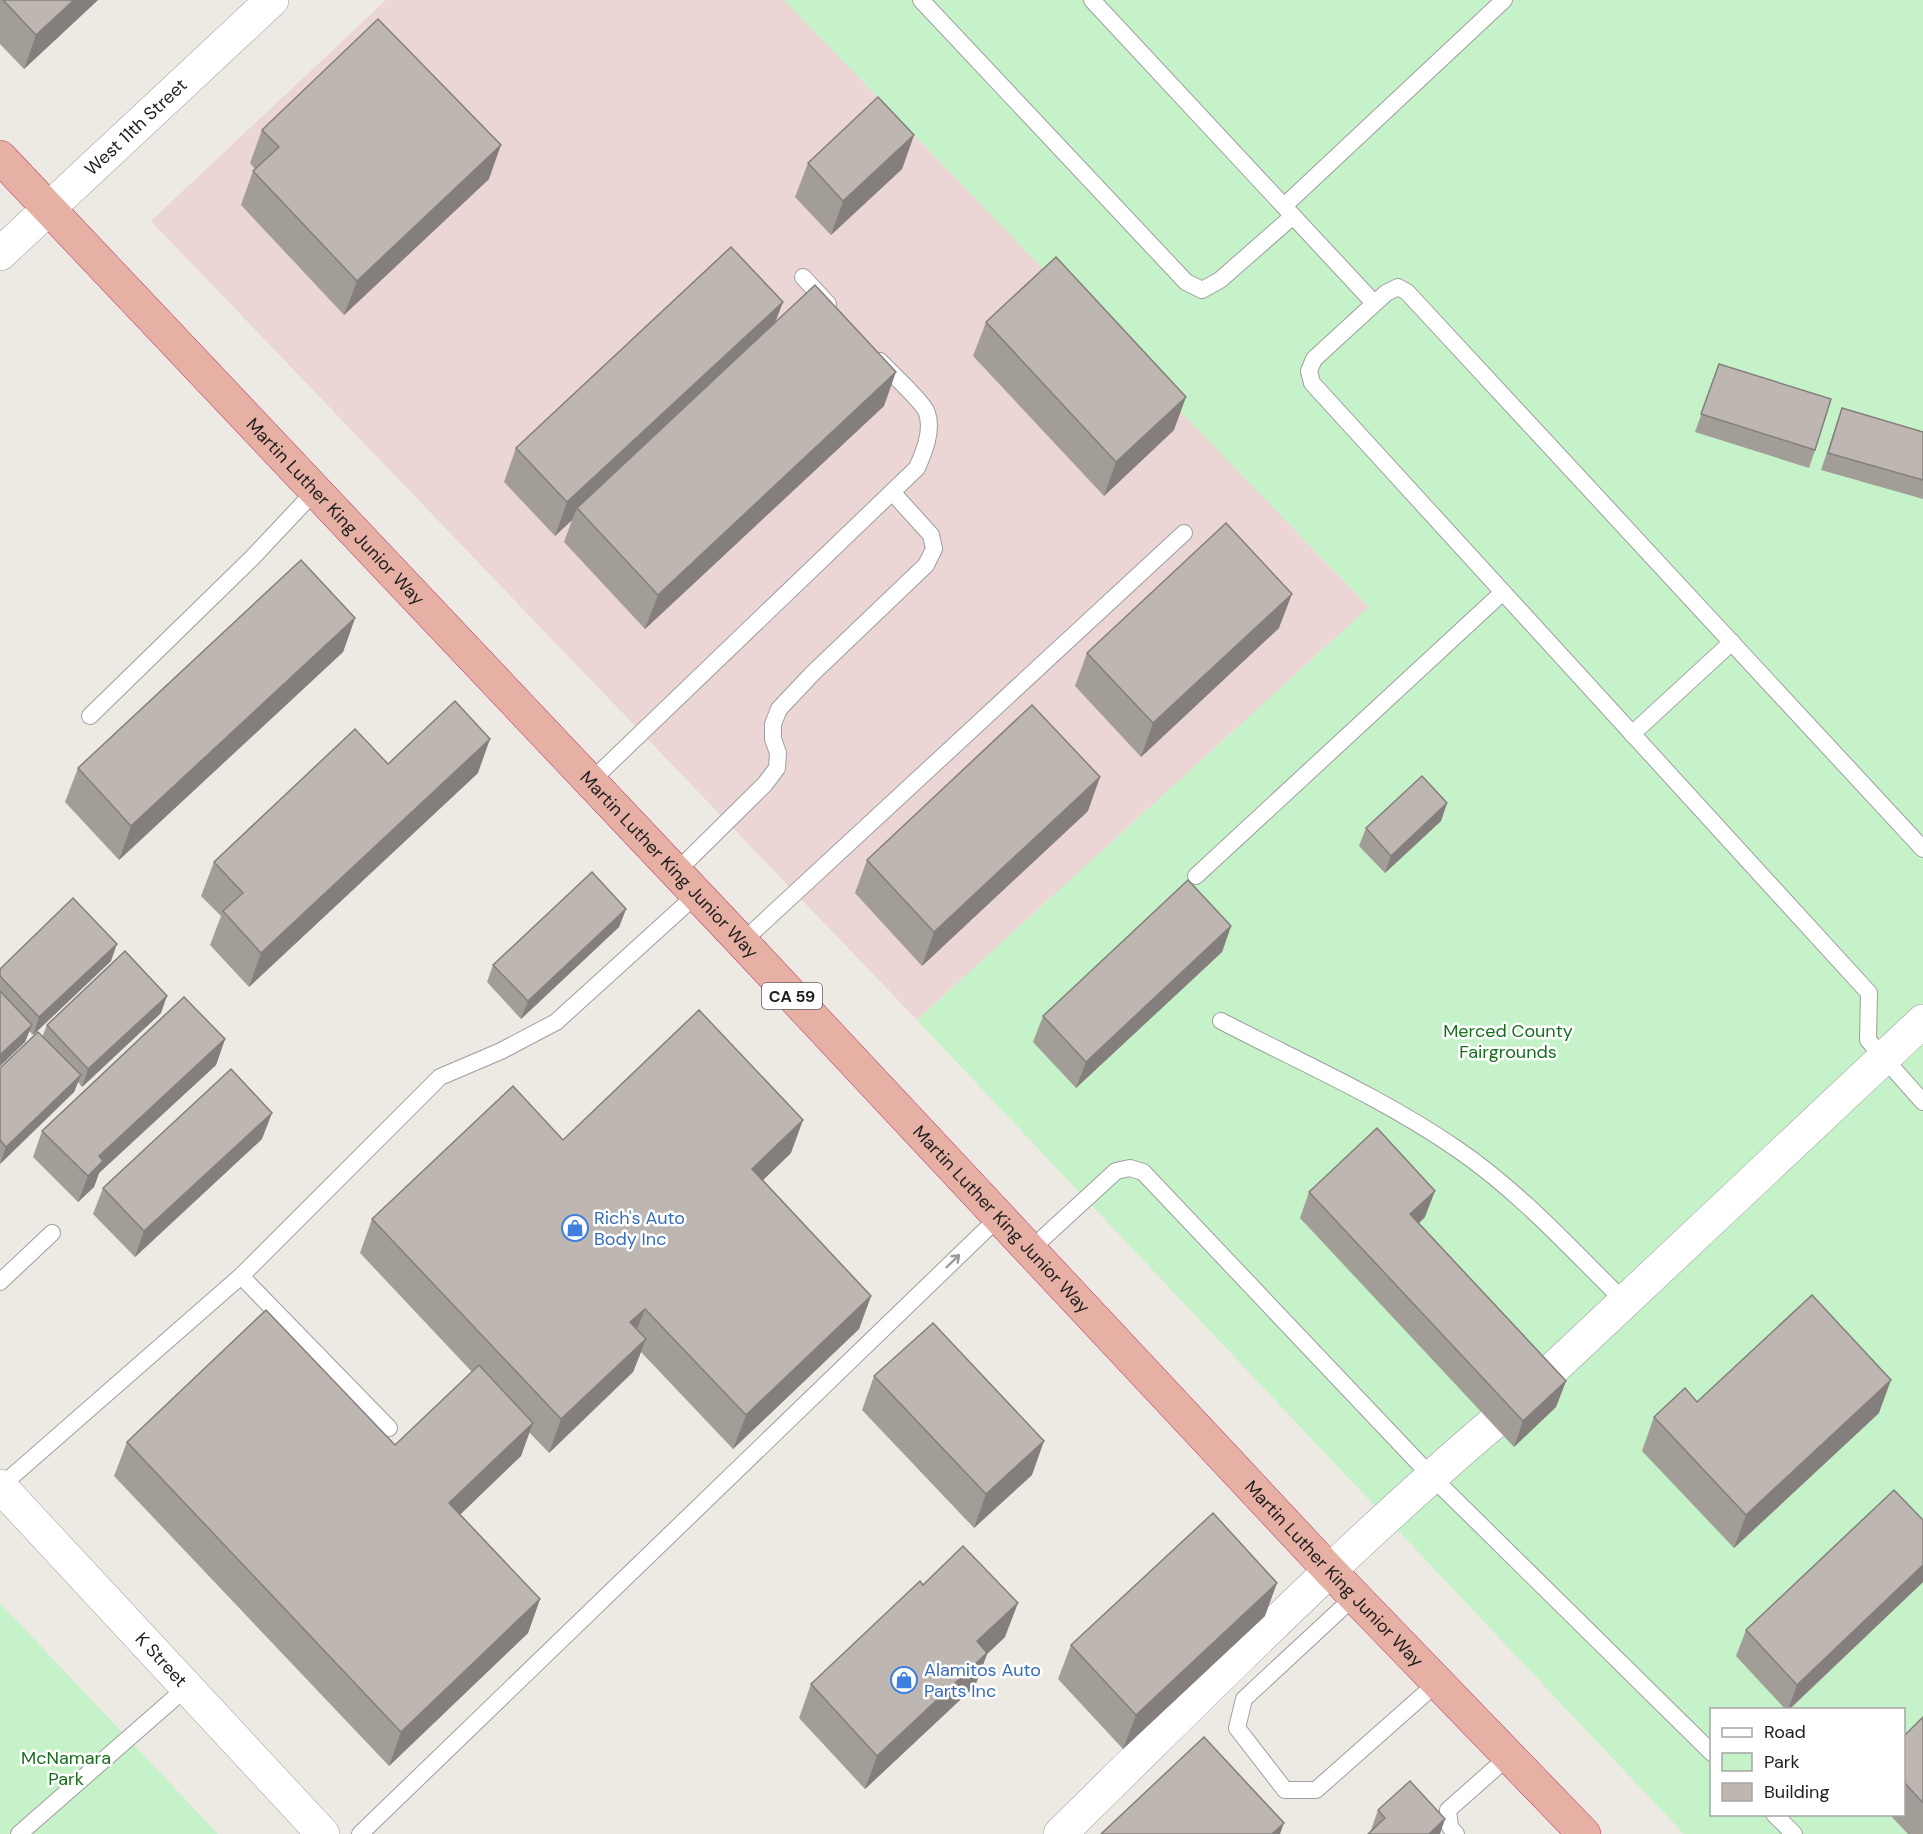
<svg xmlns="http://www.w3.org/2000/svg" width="1923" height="1834" viewBox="0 0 1923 1834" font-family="'DM Sans',sans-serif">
  <rect width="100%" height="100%" fill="#edeae4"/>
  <!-- commercial -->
  <path fill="#ecd5d5" d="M386,0H784L1369,607L917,1020L151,221Z"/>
  <!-- park -->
  <g fill="#c5f2c8" fill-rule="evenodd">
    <path d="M784,0H1923V1834H1684L917,1020L1369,607ZM1712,1710H1904V1814H1712Z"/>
    <path d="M0,1603L218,1834H0Z"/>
  </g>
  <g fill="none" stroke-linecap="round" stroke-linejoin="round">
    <defs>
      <g id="service">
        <path d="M921,0L1186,282L1202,290L1220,280L1293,216"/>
        <path d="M1092,0L1374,303"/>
        <path d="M1284,206L1504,0"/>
        <path d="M803,277L828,304"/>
        <path d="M90,716L252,558L315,491"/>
        <path d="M1632,734L1732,642"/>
        <path d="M590,782L917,468C924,452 933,431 927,413C924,403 889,371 880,361"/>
        <path d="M1923,849L1407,292L1398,287L1386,293L1314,359L1309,371L1312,383L1869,993L1868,1040L1923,1102"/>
        <path d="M676,872L765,784L777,768L778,753L773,739V724L779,709L813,673L926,565L934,549L931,535L893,493"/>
        <path d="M1196,876L1503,592"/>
        <path d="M742,942L1184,533"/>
        <path d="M1221,1021C1300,1062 1383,1098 1457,1149C1520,1192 1571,1249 1625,1302"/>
        <path d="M1030,1250L1116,1171L1130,1168L1143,1172L1431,1476L1712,1753"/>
        <path d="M241,1276L440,1077L501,1051L556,1022L696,895"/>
        <path d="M0,1282L52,1233"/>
        <path d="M1,1486L241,1276L389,1428"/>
        <path d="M1355,1596L1244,1699L1237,1728L1285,1790H1316L1438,1682"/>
        <path d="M1774,1814L1794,1834"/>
        <path d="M19,1834L187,1687"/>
        <path d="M360,1834L999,1217"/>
        <path d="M1456,1834L1450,1827L1448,1810L1509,1756"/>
      </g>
      <g id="minor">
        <path id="s1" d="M0,254L272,0"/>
        <path d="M1536,1385L1923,1021"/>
        <path id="s2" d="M0,1486L323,1834"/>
        <path d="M1060,1834C1202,1695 1341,1553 1492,1424"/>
      </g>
      <g id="trunk">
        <path id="s3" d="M0,157L742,942L1330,1571L1584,1834"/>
      </g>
    </defs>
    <!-- service casing -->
    <use href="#service" stroke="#9e9e9e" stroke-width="18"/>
    <!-- minor casing -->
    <use href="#minor" stroke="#9e9e9e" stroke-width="34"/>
    <!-- trunk casing -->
    <use href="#trunk" stroke="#c3386a" stroke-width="34"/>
    <!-- service -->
    <use href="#service" stroke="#fff" stroke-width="16"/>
    <!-- minor -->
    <use href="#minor" stroke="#fff" stroke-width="33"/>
    <!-- trunk -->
    <use href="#trunk" stroke="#e6b1a4" stroke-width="33"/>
  </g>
  <!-- wall -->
  <g fill="#a39d98">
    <path d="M0,0H98L24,69L0,44Z"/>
    <path d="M262,130L489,179L344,315L241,205L253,171L255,169L250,163Z"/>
    <path d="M914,135L902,169L831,235L795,197L808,163Z"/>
    <path d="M986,322L1174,430L1104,496L973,356Z"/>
    <path d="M775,323L884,406L645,629L564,542L572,520L555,536L504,482L516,448Z"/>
    <path d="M1719,364L1815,450L1809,468L1695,432Z"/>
    <path d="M1842,408L1923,432V499L1821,470Z"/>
    <path d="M355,618L343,652L119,860L65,802L78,768Z"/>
    <path d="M1279,628L1141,757L1075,686L1087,653Z"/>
    <path d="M388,764L478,773L249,987L210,945L221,916L201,896L214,862Z"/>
    <path d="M1447,803L1441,821L1385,873L1359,846L1366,828Z"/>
    <path d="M1088,811L922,966L855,893L867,860Z"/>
    <path d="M626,909L619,927L521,1019L487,982L493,965Z"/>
    <path d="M1231,926L1222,952L1076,1088L1033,1042L1043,1016Z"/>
    <path d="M111,961L33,1035L29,1031L25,1042L0,1066V969Z"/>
    <path d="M161,1013L82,1087L78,1082L74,1092L0,1164V1068L42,1037L47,1025Z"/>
    <path d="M225,1039L216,1065L99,1173L94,1187L78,1202L33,1157L42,1131Z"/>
    <path d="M262,1139L135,1257L93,1214L103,1188Z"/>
    <path d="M563,1140L791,1153L763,1180L871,1296L859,1329L733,1449L641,1352L633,1372L549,1453L529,1432L521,1456L460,1514L540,1599L528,1633L389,1766L114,1476L127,1442L395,1445L472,1372L360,1253L372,1219Z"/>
    <path d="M1309,1192L1425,1217L1419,1223L1566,1381L1556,1407L1514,1447L1300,1218Z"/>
    <path d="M874,1376L1032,1475L974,1528L862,1410Z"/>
    <path d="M1879,1413L1734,1548L1642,1451L1654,1417Z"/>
    <path d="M1923,1582L1789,1710H1786L1736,1656L1746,1630Z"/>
    <path d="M923,1585L1005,1637L987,1654L975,1686L865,1789L799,1718L811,1684Z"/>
    <path d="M1265,1616L1123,1749L1058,1679L1071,1645Z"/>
    <path d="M1923,1717V1834H1908L1890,1815H1904V1736Z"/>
    <path d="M1378,1810L1440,1834L1370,1833Z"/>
  </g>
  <!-- shaded-wall -->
  <g fill="#847f7c">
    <path d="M74,0H98L24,69L36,35Z"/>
    <path d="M914,135L902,169L831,235L843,201Z"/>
    <path d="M501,145L489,179L344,315L357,281Z"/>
    <path d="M783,302L770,336L577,508L572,520L555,536L567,502Z"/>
    <path d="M896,372L884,406L645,629L658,595Z"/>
    <path d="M1186,397L1174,430L1104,496L1116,462Z"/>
    <path d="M1292,594L1279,628L1141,757L1153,723Z"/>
    <path d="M355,618L343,652L119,860L131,826Z"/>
    <path d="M490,739L478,773L249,987L261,953Z"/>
    <path d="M1100,777L1088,811L922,966L934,932Z"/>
    <path d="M1447,803L1441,821L1385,873L1391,856Z"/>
    <path d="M626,909L619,927L521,1019L528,1001Z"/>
    <path d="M1231,926L1222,952L1076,1088L1086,1062Z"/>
    <path d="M117,944L111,961L33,1035L39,1017Z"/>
    <path d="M167,996L161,1013L82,1087L88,1069Z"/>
    <path d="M32,1025L25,1042L0,1066V1055Z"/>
    <path d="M225,1039L216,1065L99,1173L94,1187L78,1202L88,1176L99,1156Z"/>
    <path d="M81,1075L74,1092L0,1164L6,1147Z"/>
    <path d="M272,1113L262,1139L135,1257L144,1231Z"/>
    <path d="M803,1120L791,1153L739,1203L752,1169Z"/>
    <path d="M1435,1191L1425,1217L1401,1240L1410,1214Z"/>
    <path d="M871,1296L859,1329L733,1449L746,1415Z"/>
    <path d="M645,1309L632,1342L630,1322Z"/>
    <path d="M646,1339L633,1372L549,1453L561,1419Z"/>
    <path d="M1891,1380L1879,1413L1734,1548L1746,1515Z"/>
    <path d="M1566,1381L1556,1407L1514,1447L1523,1421Z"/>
    <path d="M533,1423L521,1456L437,1537L449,1503Z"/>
    <path d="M1044,1441L1032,1475L974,1528L986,1494Z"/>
    <path d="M1923,1565V1582L1788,1710L1797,1685Z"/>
    <path d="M1277,1583L1265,1616L1123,1749L1136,1715Z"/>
    <path d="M540,1599L528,1633L389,1766L401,1732Z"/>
    <path d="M1018,1603L1005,1637L987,1654L975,1686L865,1789L877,1756L977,1641Z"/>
    <path d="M1445,1819L1440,1834H1429Z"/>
    <path d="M1284,1823L1280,1834H1272Z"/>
  </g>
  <!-- building -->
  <g fill="#bdb6b1" stroke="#847f7c" stroke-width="1.5">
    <path d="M3,0H74L36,35Z"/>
    <path d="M378,19L501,145L357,281L253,171L279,147L262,130Z"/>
    <path d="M878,97L914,135L843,201L808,163Z"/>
    <path d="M731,247L783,302L567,502L516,448Z"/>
    <path d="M1056,257L1186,397L1116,462L986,322Z"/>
    <path d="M815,285L896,372L658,595L577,508Z"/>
    <path d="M1719,364L1831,399L1815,450L1701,414Z"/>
    <path d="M1842,408L1923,432V480L1828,453Z"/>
    <path d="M1226,523L1292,594L1153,723L1087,653Z"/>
    <path d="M301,560L355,618L131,826L78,768Z"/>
    <path d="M455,701L490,739L261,953L223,911L243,893L214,862L355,729L388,764Z"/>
    <path d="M1032,705L1100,777L934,932L867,860Z"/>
    <path d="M1422,776L1447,803L1391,856L1366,828Z"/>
    <path d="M592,872L626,909L528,1001L493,965Z"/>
    <path d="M1188,880L1231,926L1086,1062L1043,1016Z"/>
    <path d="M73,898L117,944L39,1017L0,976V969Z"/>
    <path d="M125,951L167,996L88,1069L47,1025Z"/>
    <path d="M0,991L32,1025L0,1055Z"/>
    <path d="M184,997L225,1039L99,1156L103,1161L88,1176L42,1131Z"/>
    <path d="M699,1010L803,1120L752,1169L871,1296L746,1415L645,1309L630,1322L646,1339L561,1419L372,1219L513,1086L563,1140Z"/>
    <path d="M38,1032L81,1075L6,1147L0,1140V1068Z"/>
    <path d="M231,1069L272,1113L144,1231L103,1188Z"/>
    <path d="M1377,1128L1435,1191L1410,1214L1566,1381L1523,1421L1309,1192Z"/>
    <path d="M1812,1295L1891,1380L1746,1515L1654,1417L1685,1388L1697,1402Z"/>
    <path d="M266,1310L395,1445L479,1365L533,1423L449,1503L540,1599L401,1732L127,1442Z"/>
    <path d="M933,1323L1044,1441L986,1494L874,1376Z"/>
    <path d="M1894,1490L1923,1520V1565L1797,1685L1746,1630Z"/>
    <path d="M1213,1513L1277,1583L1136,1715L1071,1645Z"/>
    <path d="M963,1546L1018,1603L977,1641L987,1653L877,1756L811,1684L920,1581L923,1585Z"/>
    <path d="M1923,1717V1803L1904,1782V1736Z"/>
    <path d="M1204,1737L1284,1823L1272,1834H1101Z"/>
    <path d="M1410,1781L1445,1819L1429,1834H1368L1385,1818L1378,1810Z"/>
  </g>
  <!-- one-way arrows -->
  <defs><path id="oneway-shaft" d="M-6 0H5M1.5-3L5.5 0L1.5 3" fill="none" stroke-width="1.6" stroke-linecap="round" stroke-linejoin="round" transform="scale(1.5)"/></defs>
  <use stroke="#999" href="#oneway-shaft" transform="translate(953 1261) rotate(-44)"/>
  <!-- icons -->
  <defs>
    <symbol id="shop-ring" viewBox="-11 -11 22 22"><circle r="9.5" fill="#fff" stroke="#3f7fe0" stroke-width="1.5"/><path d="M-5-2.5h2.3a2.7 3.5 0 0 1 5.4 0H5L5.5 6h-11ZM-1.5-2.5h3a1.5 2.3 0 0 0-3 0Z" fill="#3f7fe0"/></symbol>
  </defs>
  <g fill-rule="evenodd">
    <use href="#shop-ring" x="560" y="1213" width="30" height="30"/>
    <use href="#shop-ring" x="889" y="1665" width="30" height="30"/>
  </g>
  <g text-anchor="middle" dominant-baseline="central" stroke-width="5" stroke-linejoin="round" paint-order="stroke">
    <!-- shield labels -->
    <rect fill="#fff" stroke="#616161" stroke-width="1.5" x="762" y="983" width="60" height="26" rx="4.5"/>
    <g font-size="16" font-weight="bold" fill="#1d1d1d">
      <text x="792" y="996">CA 59</text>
    </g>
    <!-- street labels -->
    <g font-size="18" fill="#1d1d1d" stroke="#fff">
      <text stroke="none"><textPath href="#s1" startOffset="186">West 11th Street</textPath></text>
      <text stroke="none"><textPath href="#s3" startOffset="488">Martin Luther King Junior Way</textPath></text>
      <text stroke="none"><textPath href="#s3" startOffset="974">Martin Luther King Junior Way</textPath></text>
      <text stroke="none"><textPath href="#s3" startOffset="1460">Martin Luther King Junior Way</textPath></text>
      <text stroke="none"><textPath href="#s3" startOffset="1946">Martin Luther King Junior Way</textPath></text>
      <text stroke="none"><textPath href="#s2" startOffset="237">K Street</textPath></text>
    </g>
    <!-- park labels -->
    <g font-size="18" fill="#186e1d" stroke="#fff">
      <text x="1508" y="1031">Merced County<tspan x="1508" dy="21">Fairgrounds</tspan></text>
      <text x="66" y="1758">McNamara<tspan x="66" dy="21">Park</tspan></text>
    </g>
    <!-- shop labels -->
    <g font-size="18" fill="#366cbe" stroke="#fff" text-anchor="start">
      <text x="594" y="1218">Rich's Auto<tspan x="594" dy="21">Body Inc</tspan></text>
      <text x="924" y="1670">Alamitos Auto<tspan x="924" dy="21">Parts Inc</tspan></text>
    </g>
  </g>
  <!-- legend -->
  <rect x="1710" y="1708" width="195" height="108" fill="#ffffff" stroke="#a5a5a5" stroke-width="1.5"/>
  <rect x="1722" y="1728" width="30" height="9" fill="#ffffff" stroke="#a5a5a5" stroke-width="1.5"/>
  <text x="1764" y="1738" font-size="18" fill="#1d1d1d">Road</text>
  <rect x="1722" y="1753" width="30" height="18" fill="#c5f2c8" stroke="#a5a5a5" stroke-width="1.5"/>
  <text x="1764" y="1768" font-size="18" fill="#1d1d1d">Park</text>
  <rect x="1722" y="1783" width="30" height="18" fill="#bdb6b1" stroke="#a5a5a5" stroke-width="1.5"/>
  <text x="1764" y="1798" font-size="18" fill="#1d1d1d">Building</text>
</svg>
